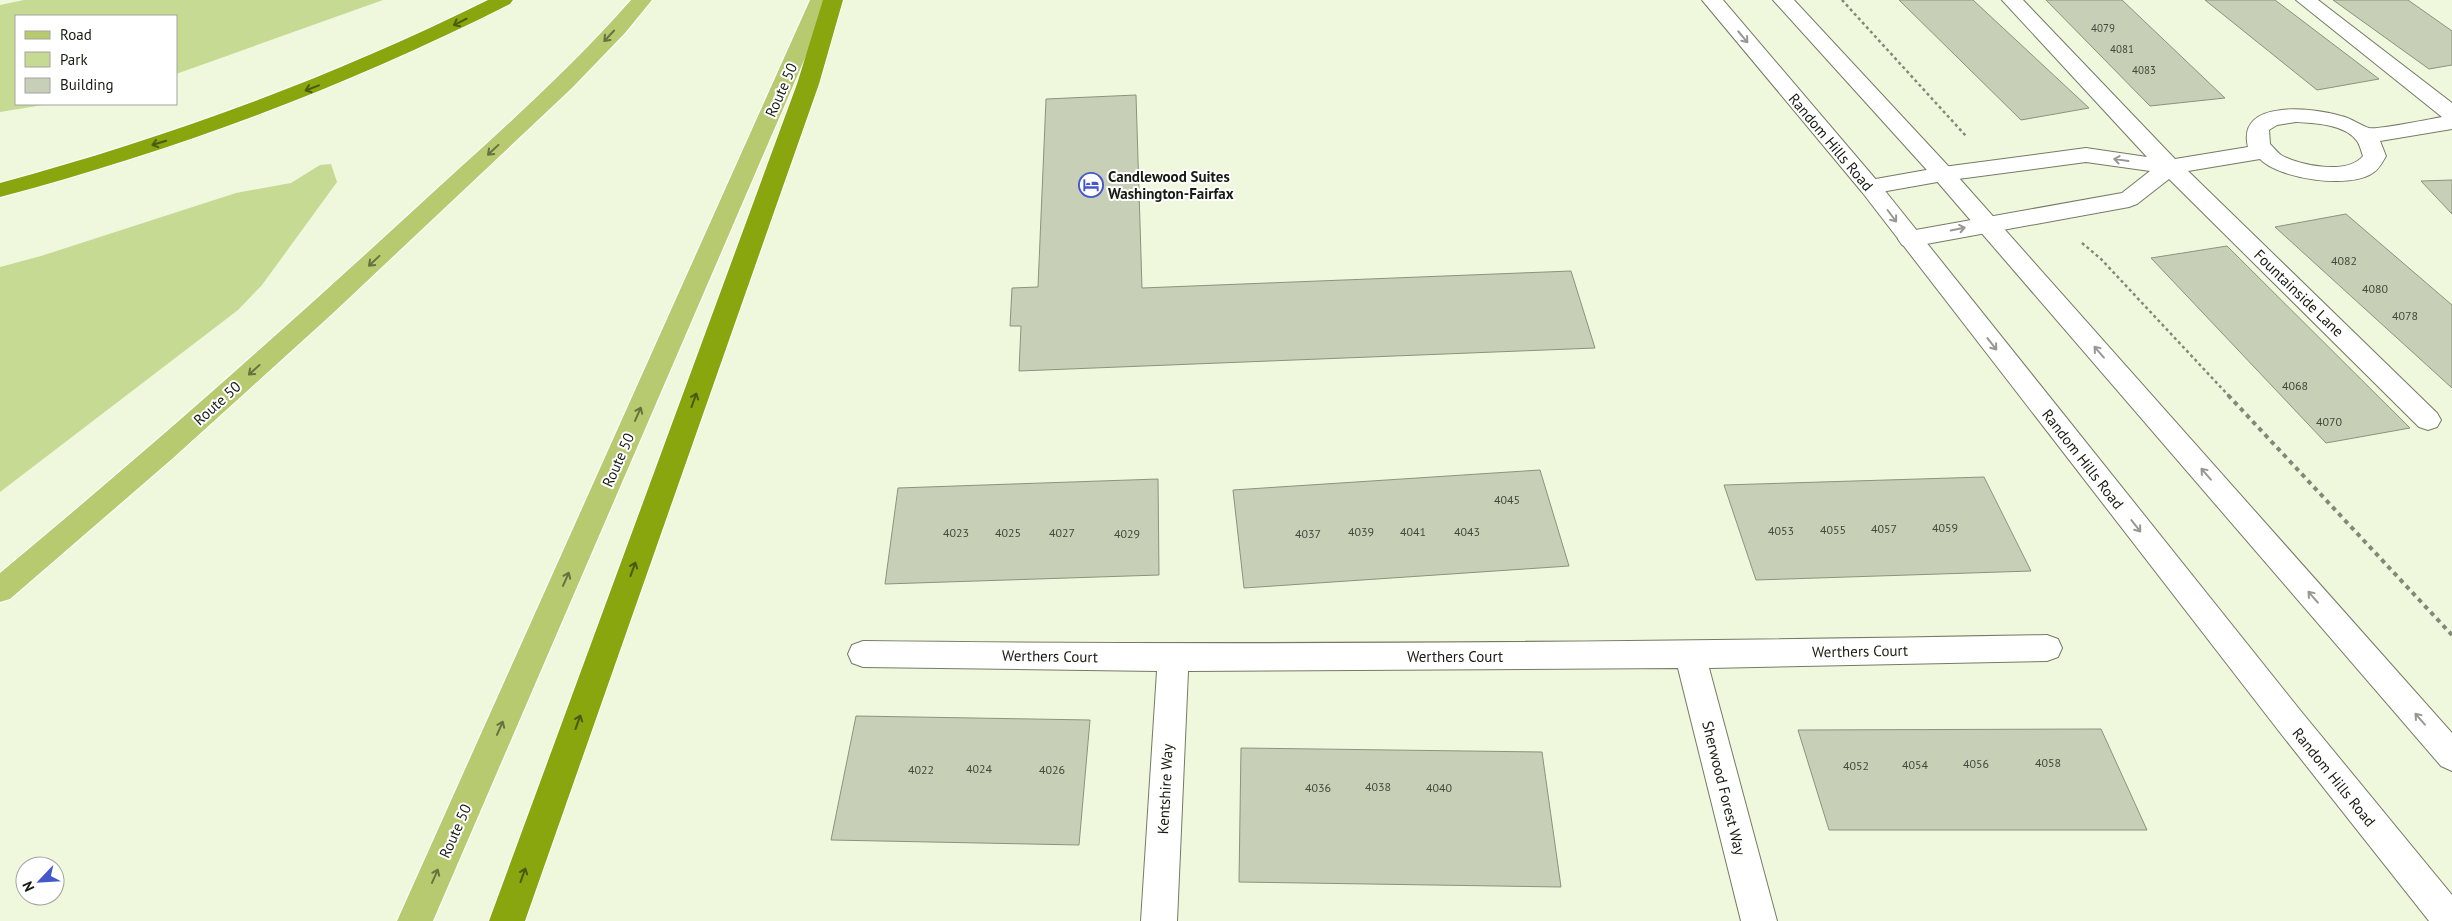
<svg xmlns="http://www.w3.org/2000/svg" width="2452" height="921" viewBox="0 0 2452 921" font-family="'PT Sans',sans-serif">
  <rect width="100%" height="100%" fill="#eff7dd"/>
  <!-- green -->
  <g fill="#c6da93">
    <path d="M24,0H383L176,74V16H16V104H49L0,112V5Z"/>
    <path d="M331,164L337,182L262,285L238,310L0,492V267L41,256L236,193L291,183L320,165Z"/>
  </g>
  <!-- building -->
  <g fill="#c7cfb6" stroke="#8c937c">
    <path d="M1899,0H1973L2089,108L2021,120Z"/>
    <path d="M2046,0H2122L2225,98L2150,106Z"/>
    <path d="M2205,0H2275L2379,79L2317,90Z"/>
    <path d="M2333,0H2408L2452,31V65L2429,69Z"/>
    <path d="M1136,95L1142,288L1571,271L1595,348L1019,371L1021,326H1010L1012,288L1038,287L1046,99Z"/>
    <path d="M2452,180V214L2421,181Z"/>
    <path d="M2346,214L2452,305V388L2275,227Z"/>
    <path d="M2227,246L2410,428L2326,443L2151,258Z"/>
    <path d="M1540,470L1569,566L1244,588L1233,490Z"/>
    <path d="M1984,477L2031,571L1756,580L1724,485Z"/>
    <path d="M1158,479L1159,575L885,584L898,488Z"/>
    <path d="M856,716L1090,720L1079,845L831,840Z"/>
    <path d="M2101,729L2147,830H1829L1798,730Z"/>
    <path d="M1241,748L1542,752L1561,887L1239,882Z"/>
  </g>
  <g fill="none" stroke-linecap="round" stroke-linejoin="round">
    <defs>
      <g id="minor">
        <path d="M2002,0H2023L2175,159L2248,147C2236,98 2314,108 2341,116C2351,118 2360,125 2369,128C2378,130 2430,119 2442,117L2296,0H2318L2452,103V129L2380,141L2386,156C2383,161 2379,169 2374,172C2352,190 2279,179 2260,159L2188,171L2437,413L2441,420L2437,427L2428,430L2419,427L2169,179L2137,204L2129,207L1910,247L1902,245L1898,239L1902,233L1910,231L2122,193L2150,171L2086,162L1943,181L1870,194L1862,192L1859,187L1862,182L1870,180L1943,167L2086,148L2147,157ZM2296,122C2314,123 2345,124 2357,141C2360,145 2361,151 2363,156C2348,175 2300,166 2281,155C2277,152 2273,147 2270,144L2269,130L2277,125Z"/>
        <path d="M2047,635L2058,639L2062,648L2058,657L2047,661L1709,668L1777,921H1741L1678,668L1188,671L1177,921H1141L1157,671L863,667L852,663L848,654L852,645L863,641C1258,646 1652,642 2047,635Z"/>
      </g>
      <g id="tertiary">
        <path d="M1702,0H1723L1878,182L2300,710L2452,895V921H2429L2278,730L1862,192Z"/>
        <path d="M1773,0H1794L1951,169L2452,733V771L2441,766L1935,179Z"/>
      </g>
      <g id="primary">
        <path d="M631,0H652L625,33L572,88L331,315L172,459L10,599L0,602V573C142,455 280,333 416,208C489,141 565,75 631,0Z"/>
        <path d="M810,0H830L433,921H397Z"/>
      </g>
      <g id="motorway">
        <path d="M488,0H513L510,4C346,87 177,150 0,197V183C169,137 331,78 488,0Z"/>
        <path d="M823,0H843L819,84L525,921H489L797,84Z"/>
      </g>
    </defs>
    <!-- minor casing -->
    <use href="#minor" stroke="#747b64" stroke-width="2"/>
    <!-- tertiary casing -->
    <use href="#tertiary" stroke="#747b64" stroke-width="2"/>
    <!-- primary casing -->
    <use href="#primary" stroke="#fff" stroke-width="2"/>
    <!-- motorway casing -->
    <use href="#motorway" stroke="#fff" stroke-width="2"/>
    <!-- path-far1 -->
    <g stroke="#838977" stroke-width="2.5" stroke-dasharray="3 3" stroke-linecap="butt">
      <path d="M1842,0L1966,136"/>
      <path d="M2082,243L2101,259L2229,396"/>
    </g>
    <!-- path -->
    <path stroke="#838977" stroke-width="4" stroke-dasharray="4.5 4.5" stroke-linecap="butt" d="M2228,395L2452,635"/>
    <!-- minor -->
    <use href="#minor" fill="#fff" fill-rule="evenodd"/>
    <!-- tertiary -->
    <use href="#tertiary" fill="#fff" fill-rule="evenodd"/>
    <!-- primary -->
    <use href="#primary" fill="#b8ca6f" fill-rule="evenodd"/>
    <!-- motorway -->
    <use href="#motorway" fill="#89a60f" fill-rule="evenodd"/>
  </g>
  <!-- one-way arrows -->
  <defs><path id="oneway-shaft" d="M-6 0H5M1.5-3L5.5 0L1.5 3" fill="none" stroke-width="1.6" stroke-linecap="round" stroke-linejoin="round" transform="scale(1.25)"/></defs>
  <g stroke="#4b5a11">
    <use href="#oneway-shaft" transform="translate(460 22) rotate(153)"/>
    <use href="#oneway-shaft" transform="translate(312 88) rotate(159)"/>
    <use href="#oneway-shaft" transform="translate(159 143) rotate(163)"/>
    <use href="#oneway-shaft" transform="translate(694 400) rotate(-70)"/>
    <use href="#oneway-shaft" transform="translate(633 569) rotate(-70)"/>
    <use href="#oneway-shaft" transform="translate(578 722) rotate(-70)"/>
    <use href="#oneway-shaft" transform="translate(523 875) rotate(-70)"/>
  </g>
  <g stroke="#687240">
    <use href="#oneway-shaft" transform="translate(609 36) rotate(133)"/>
    <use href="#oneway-shaft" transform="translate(493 150) rotate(137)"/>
    <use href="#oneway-shaft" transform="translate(374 261) rotate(137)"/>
    <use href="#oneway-shaft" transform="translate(254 370) rotate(138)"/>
    <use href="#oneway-shaft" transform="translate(638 414) rotate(-66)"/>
    <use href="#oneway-shaft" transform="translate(566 579) rotate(-66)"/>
    <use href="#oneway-shaft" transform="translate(500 728) rotate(-66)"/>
    <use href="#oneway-shaft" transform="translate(435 876) rotate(-66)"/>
  </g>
  <g stroke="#979894">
    <use href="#oneway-shaft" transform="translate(1743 37) rotate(50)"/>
    <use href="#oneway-shaft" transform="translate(2121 160) rotate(-172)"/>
    <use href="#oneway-shaft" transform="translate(1892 216) rotate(53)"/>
    <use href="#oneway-shaft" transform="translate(1958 229) rotate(-12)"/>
    <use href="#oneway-shaft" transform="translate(1992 344) rotate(52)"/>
    <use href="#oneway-shaft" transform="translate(2099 352) rotate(-131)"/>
    <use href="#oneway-shaft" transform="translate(2206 474) rotate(-131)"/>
    <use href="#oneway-shaft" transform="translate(2136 526) rotate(52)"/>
    <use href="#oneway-shaft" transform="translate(2313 597) rotate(-131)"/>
    <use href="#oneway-shaft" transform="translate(2420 719) rotate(-131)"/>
  </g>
  <!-- icons -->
  <defs>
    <symbol id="hotel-ring" viewBox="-11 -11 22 22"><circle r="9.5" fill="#fff" stroke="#4457cb" stroke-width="1.5"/><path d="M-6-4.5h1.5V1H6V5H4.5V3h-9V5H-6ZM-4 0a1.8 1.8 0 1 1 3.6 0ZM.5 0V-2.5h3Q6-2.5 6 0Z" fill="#4457cb"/></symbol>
  </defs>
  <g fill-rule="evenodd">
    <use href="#hotel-ring" x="1077" y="171" width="28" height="28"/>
  </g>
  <g text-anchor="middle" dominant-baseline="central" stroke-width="4" stroke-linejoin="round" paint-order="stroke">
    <!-- far-number labels -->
    <g font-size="11" fill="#44483b">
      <text x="2103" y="28">4079</text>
      <text x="2122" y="49">4081</text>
      <text x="2144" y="70">4083</text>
    </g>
    <!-- number labels -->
    <g font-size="12" fill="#44483b">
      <text x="2344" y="260">4082</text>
      <text x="2375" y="288">4080</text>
      <text x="2405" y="315">4078</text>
      <text x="2295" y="385">4068</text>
      <text x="2329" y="421">4070</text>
      <text x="1507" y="499">4045</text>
      <text x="1945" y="527">4059</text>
      <text x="1884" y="528">4057</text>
      <text x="1833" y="529">4055</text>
      <text x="1781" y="530">4053</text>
      <text x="1361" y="531">4039</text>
      <text x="1413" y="531">4041</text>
      <text x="1467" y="531">4043</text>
      <text x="956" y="532">4023</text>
      <text x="1008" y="532">4025</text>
      <text x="1062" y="532">4027</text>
      <text x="1127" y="533">4029</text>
      <text x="1308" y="533">4037</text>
      <text x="2048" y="762">4058</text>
      <text x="1976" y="763">4056</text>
      <text x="1915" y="764">4054</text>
      <text x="1856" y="765">4052</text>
      <text x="979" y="768">4024</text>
      <text x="921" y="769">4022</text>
      <text x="1052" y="769">4026</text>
      <text x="1378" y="786">4038</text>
      <text x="1318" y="787">4036</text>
      <text x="1439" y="787">4040</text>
    </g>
    <!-- street labels -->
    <g font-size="15" fill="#181b12" stroke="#fff">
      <text transform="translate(781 90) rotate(-66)">Route 50</text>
      <text transform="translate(1831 142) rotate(50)">Random Hills Road</text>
      <text transform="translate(2299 293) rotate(44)">Fountainside Lane</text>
      <text transform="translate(217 403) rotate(-42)">Route 50</text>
      <text transform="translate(2083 459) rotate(52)">Random Hills Road</text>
      <text transform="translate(618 460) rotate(-66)">Route 50</text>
      <text transform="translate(1860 651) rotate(-1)">Werthers Court</text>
      <text transform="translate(1050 656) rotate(1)">Werthers Court</text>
      <text x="1455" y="656">Werthers Court</text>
      <text transform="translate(2334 777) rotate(51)">Random Hills Road</text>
      <text transform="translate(1724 788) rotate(76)">Sherwood Forest Way</text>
      <text transform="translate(1165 789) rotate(-87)">Kentshire Way</text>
      <text transform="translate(455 831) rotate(-66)">Route 50</text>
    </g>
    <!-- poi labels -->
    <g font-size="15" font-weight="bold" fill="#181b12" stroke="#fff" text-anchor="start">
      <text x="1108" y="176">Candlewood Suites<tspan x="1108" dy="17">Washington-Fairfax</tspan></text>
    </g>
  </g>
  <!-- legend -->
  <rect x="15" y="15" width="162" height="90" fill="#ffffff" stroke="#a3a4a0"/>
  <rect x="25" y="31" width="25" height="8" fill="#b8ca6f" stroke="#a3a4a0"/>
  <text x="60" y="40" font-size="15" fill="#181b12">Road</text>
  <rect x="25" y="52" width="25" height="15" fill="#c6da93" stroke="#a3a4a0"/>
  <text x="60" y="65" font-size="15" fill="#181b12">Park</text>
  <rect x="25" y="78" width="25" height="15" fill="#c7cfb6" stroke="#a3a4a0"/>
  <text x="60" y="90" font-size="15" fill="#181b12">Building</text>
  <!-- north arrow -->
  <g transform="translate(40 881) rotate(245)"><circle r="24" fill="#ffffff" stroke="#a3a4a0"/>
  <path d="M0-4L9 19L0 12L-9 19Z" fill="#4457cb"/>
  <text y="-8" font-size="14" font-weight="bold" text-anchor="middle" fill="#181b12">N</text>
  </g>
</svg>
